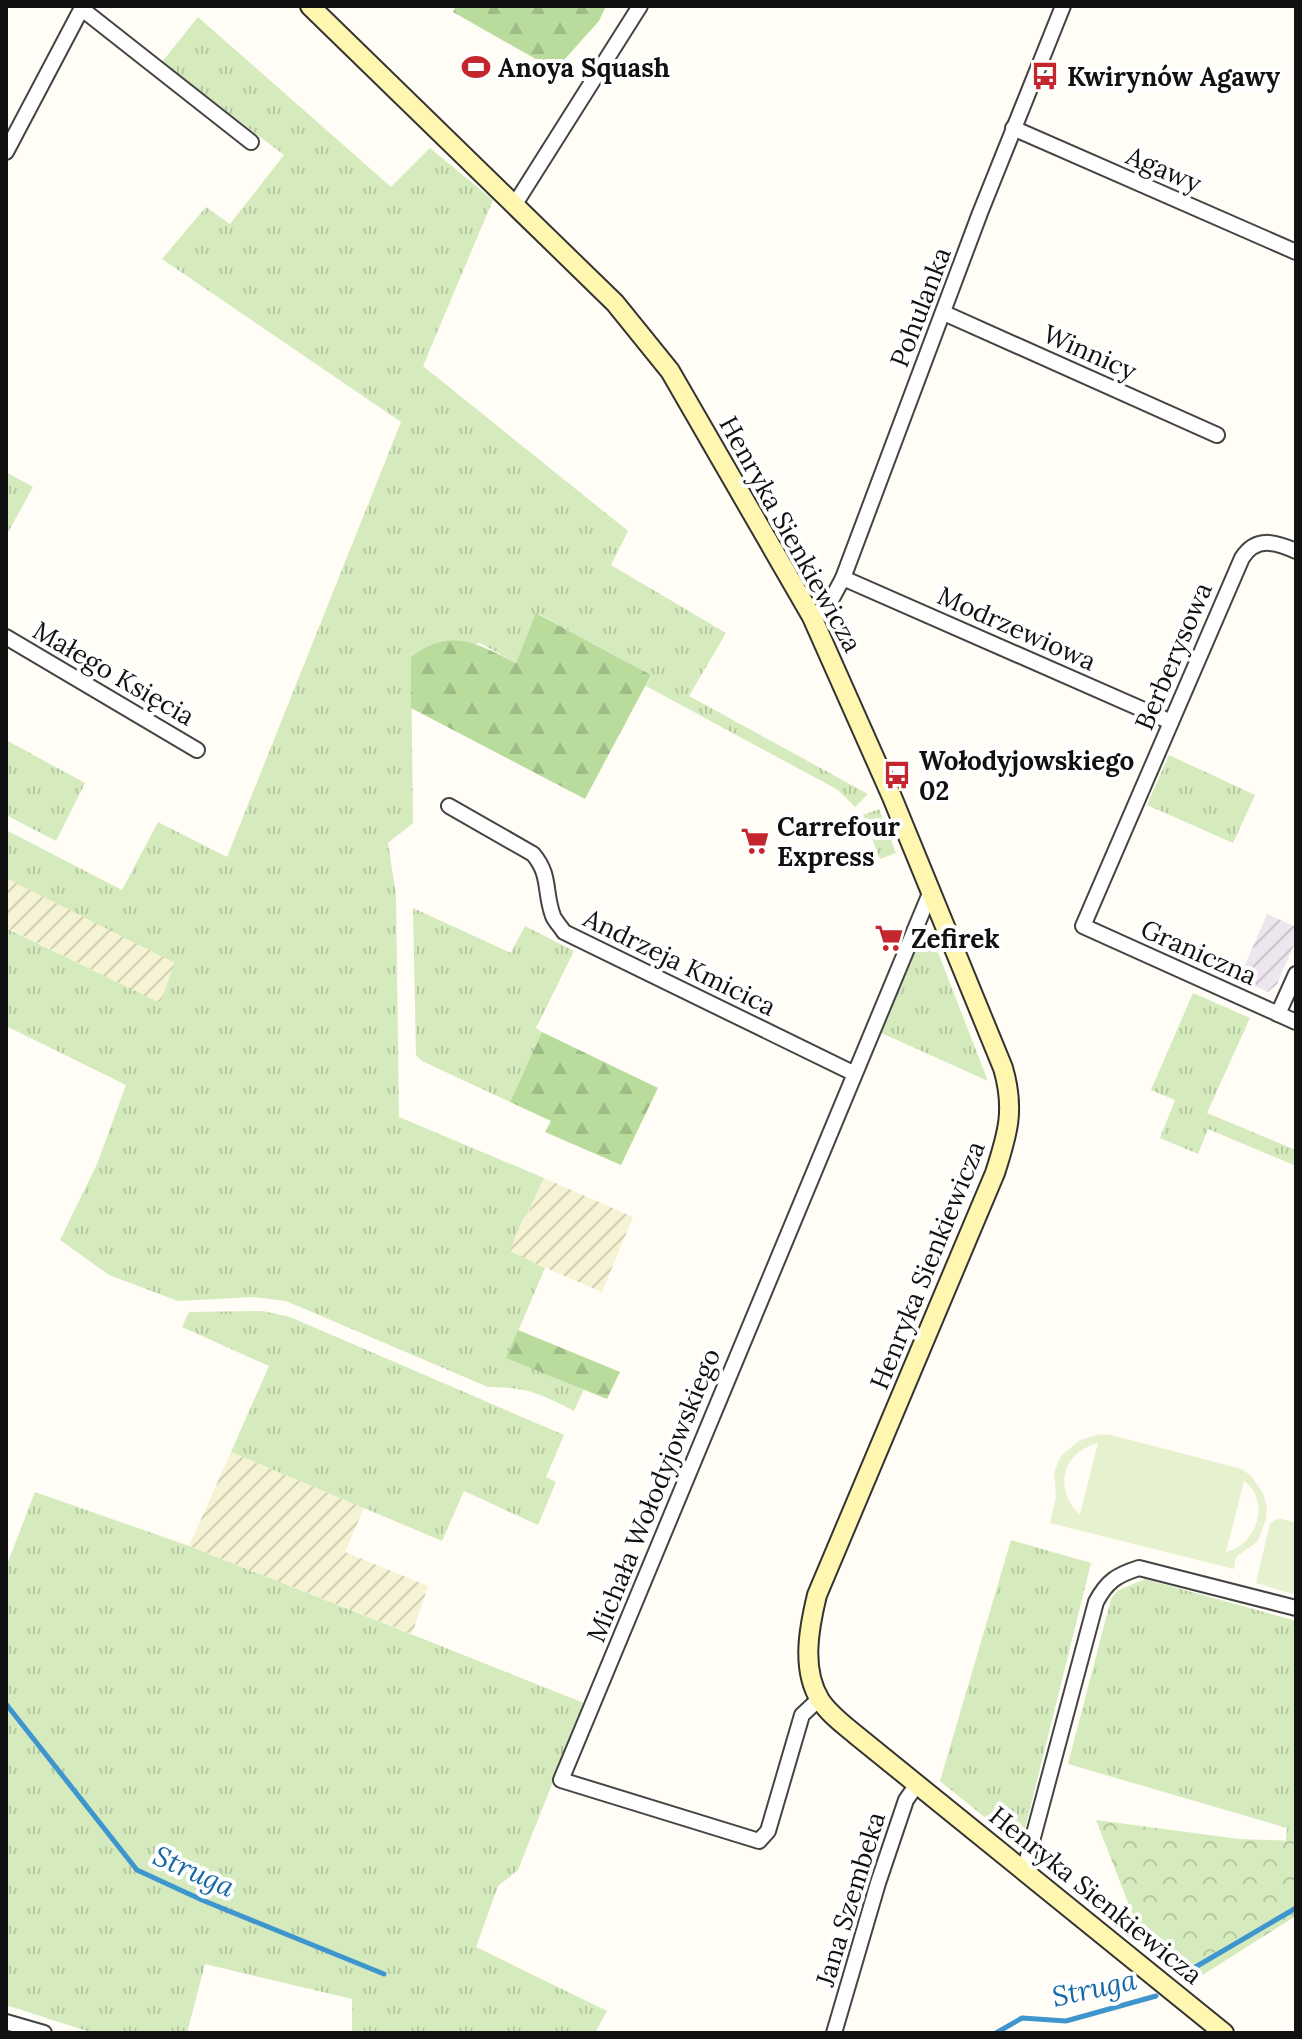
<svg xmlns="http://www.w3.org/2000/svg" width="1302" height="2039" viewBox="0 0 1302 2039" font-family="Lora,serif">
  <defs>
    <pattern id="industrial-furrows" width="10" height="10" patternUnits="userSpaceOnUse" patternTransform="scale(2)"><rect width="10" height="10" fill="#eee6ef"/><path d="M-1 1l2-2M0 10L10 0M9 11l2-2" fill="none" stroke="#cbc4cc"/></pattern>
    <pattern id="farmland-furrows" width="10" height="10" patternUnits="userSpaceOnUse" patternTransform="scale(2)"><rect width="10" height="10" fill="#f6f3d4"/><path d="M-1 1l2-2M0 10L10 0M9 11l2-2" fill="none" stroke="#d2cfb5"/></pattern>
    <pattern id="grass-tufts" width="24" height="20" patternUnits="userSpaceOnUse" patternTransform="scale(2)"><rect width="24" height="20" fill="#d5ebbd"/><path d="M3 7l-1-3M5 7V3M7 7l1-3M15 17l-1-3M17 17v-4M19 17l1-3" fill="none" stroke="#b6c8a1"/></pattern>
    <pattern id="forest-firs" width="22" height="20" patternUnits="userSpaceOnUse" patternTransform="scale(2)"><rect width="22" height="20" fill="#b9dc9c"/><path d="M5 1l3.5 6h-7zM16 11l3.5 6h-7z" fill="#9ebc85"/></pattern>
    <pattern id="park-crowns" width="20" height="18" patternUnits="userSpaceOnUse" patternTransform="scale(2)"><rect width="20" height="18" fill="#d5ebbd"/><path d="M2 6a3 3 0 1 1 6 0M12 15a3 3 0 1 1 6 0" fill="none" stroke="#b6c8a1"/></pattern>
  </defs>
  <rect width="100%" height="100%" fill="#fffdf5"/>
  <!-- industrial -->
  <path fill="url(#industrial-furrows)" d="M1267,914L1296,927V940L1277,984L1268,992L1239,979Z"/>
  <!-- farmland -->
  <g fill="url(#farmland-furrows)">
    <path d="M6,878L176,963L160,1004L6,927Z"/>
    <path d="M544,1178L633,1217L602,1292L509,1252L523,1218L528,1214Z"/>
    <path d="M231,1452L364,1508L345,1552L428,1586L412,1634L189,1546Z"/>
  </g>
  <!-- grass -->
  <g fill="url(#grass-tufts)">
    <path d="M198,17L391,187L430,148L493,200L423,366L628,531L611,565L726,633L689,696L868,794L855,807L838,790L646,686L651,675L537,613L516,663L480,643L411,657L413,823L388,843L396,895L399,1117L544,1178L527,1215L523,1218L510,1251L545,1268L507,1357L584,1389L574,1411C541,1394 527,1387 488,1387L286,1301L254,1297L178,1301L109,1275L60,1240L97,1164L126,1085L6,1026V928L160,1003L175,963L6,878V830L122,890L158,822L227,857L401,422L162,259L206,207L230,224L284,155L162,62Z"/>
    <path d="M6,472L33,487L6,536Z"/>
    <path d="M6,740L85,783L56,841L6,815Z"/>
    <path d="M1169,755L1255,795L1233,843L1147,805Z"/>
    <path d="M879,809L896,853L880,859L863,815Z"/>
    <path d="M413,908L511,953L525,926L574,951L536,1028L542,1032L510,1102L422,1061L416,1055Z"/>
    <path d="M927,924L988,1081L879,1032L922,926Z"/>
    <path d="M1193,993L1250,1018L1207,1113L1296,1150V1166L1208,1129L1198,1154L1160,1138L1175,1100L1151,1090Z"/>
    <path d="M263,1311L290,1317L564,1435L546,1477L556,1482L538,1525L464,1491L442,1541L231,1452L269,1366L182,1327L189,1312Z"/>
    <path d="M35,1492L189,1546L584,1703L518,1870L498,1886L476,1947L607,2011L595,2033H352V1999L205,1964L187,2033H93L6,2005V1567Z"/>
    <path d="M1011,1540L1091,1563L1024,1833L1009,1837L940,1781Z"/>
    <path d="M1145,1579L1296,1621V1841H1286L1287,1828L1068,1764L1111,1599L1117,1591Z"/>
  </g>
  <!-- forest -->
  <g fill="url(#forest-firs)">
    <path d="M456,6H606L599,21L555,70L453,12Z"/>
    <path d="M536,613L651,675L585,799L411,708V657C450,627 477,643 516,663Z"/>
    <path d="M542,1032L658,1088L621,1165L545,1132L551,1121L510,1102Z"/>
    <path d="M518,1330L620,1372L607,1399L506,1358Z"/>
  </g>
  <!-- park -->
  <path fill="url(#park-crowns)" d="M1096,1820L1239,1839L1296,1841V1916L1188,1984L1138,1939L1141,1936Z"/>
  <!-- pitch -->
  <g fill="#e6f2cf" fill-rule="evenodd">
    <path d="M1100,1434L1111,1435L1242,1469L1251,1476L1263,1493L1267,1507L1266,1520L1257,1542L1236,1557L1234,1569L1050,1523L1056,1497L1054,1472L1061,1456L1080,1440ZM1098,1443L1080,1514H1079C1053,1488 1063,1452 1098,1443ZM1244,1481C1271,1501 1258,1544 1226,1552Z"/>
    <path d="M1279,1518L1296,1523V1595L1256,1583L1270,1523Z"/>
  </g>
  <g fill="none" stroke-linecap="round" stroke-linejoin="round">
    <!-- stream -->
    <g stroke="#3f96cf" stroke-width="5">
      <path d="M6,1704L137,1870L202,1900L384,1974"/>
      <path d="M1187,1972L1296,1908"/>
      <path d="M996,2033L1022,2018L1066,2021L1156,1996"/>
    </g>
    <defs>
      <g id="street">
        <path d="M82,9L251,142"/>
        <path d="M1013,128L1296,252"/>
        <path d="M6,152L83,6"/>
        <path d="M515,204L640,6"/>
        <path d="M944,313L1217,435"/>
        <path d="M1296,551C1275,542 1256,536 1242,558L1083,926L1296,1022"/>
        <path d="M843,578L1171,722"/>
        <path d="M812,617L829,604L843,578L980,213L1063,6"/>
        <path d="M6,637L197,750"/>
        <path d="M449,806L533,854C551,875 544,892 553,916C555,921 561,927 564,932L853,1073"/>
        <path d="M1278,1014L1296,974"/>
        <path d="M819,1699L802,1715L768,1831L759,1841L561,1780L931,891"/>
        <path d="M1024,1871L1096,1602C1107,1581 1117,1575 1139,1568L1296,1608"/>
        <path d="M6,2022L44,2033"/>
        <path d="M834,2033L878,1883L906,1800L918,1783"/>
      </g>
      <path id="secondary" d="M310,6L615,303L670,371L812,617L892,797L1003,1068C1015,1109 1008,1133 995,1173L817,1595C809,1628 801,1669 820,1700C829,1714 844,1725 856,1735L1224,2033"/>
    </defs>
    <!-- street casing -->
    <use href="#street" stroke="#444" stroke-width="18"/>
    <!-- secondary casing -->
    <use href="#secondary" stroke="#333" stroke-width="22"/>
    <!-- street -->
    <use href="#street" stroke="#fff" stroke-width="14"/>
    <!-- secondary -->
    <use href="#secondary" stroke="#fff6b0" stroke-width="18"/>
  </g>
  <!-- icons -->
  <defs>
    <symbol id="stadium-bare" viewBox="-9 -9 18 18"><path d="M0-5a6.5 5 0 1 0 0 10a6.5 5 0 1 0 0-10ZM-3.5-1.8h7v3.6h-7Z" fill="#c4262e" stroke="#fff" stroke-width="2.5" paint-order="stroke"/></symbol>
    <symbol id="bus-bare" viewBox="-9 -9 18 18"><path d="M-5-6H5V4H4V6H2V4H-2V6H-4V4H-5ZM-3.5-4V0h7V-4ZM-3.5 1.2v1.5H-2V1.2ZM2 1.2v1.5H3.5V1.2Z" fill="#c4262e" stroke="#fff" stroke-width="2.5" paint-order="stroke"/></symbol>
    <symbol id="supermarket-bare" viewBox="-9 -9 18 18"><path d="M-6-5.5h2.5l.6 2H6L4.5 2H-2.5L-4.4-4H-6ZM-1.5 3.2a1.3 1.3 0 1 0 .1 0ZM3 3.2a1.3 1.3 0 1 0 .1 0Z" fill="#c4262e" stroke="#fff" stroke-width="2.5" paint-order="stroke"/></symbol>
  </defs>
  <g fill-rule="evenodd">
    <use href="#stadium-bare" x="456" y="47" width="40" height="40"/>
    <use href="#bus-bare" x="1025" y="56" width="40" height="40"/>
    <use href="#bus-bare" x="877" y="755" width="40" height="40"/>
    <use href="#supermarket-bare" x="735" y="821" width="40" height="40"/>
    <use href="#supermarket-bare" x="869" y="918" width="40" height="40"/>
  </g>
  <g text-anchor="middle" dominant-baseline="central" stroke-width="8" stroke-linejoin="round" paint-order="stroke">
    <!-- poi labels -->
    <g font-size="26" font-weight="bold" fill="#111" stroke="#fff" text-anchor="start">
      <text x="498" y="67">Anoya Squash</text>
      <text x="1067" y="76">Kwirynów Agawy</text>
      <text x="919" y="760">Wołodyjowskiego<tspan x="919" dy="30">02</tspan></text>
      <text x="777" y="826">Carrefour<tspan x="777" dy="30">Express</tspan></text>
      <text x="911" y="938">Zefirek</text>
    </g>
    <!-- street labels -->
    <g font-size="26" fill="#111" stroke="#fff">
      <text transform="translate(1164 169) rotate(23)">Agawy</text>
      <text transform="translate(920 307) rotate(-69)">Pohulanka</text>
      <text transform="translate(1090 352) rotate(24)">Winnicy</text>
      <text transform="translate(791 534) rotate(61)">Henryka Sienkiewicza</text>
      <text transform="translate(1017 628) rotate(24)">Modrzewiowa</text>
      <text transform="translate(1173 656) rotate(-67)">Berberysowa</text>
      <text transform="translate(114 673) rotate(30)">Małego Księcia</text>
      <text transform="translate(1199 952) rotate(24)">Graniczna</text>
      <text transform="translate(680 962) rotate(26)">Andrzeja Kmicica</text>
      <text transform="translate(927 1265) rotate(-68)">Henryka Sienkiewicza</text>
      <text transform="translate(653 1495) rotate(-68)">Michała Wołodyjowskiego</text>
      <text transform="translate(1096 1895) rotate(39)">Henryka Sienkiewicza</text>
      <text transform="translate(850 1899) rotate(-73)">Jana Szembeka</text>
    </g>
    <!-- water labels -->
    <g font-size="28" font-style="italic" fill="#1768a6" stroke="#fff">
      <text transform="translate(194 1871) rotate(24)">Struga</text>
      <text transform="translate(1094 1988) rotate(-12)">Struga</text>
    </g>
  </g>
  <!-- border -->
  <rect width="1302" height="2039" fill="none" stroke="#111111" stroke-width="16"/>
</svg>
